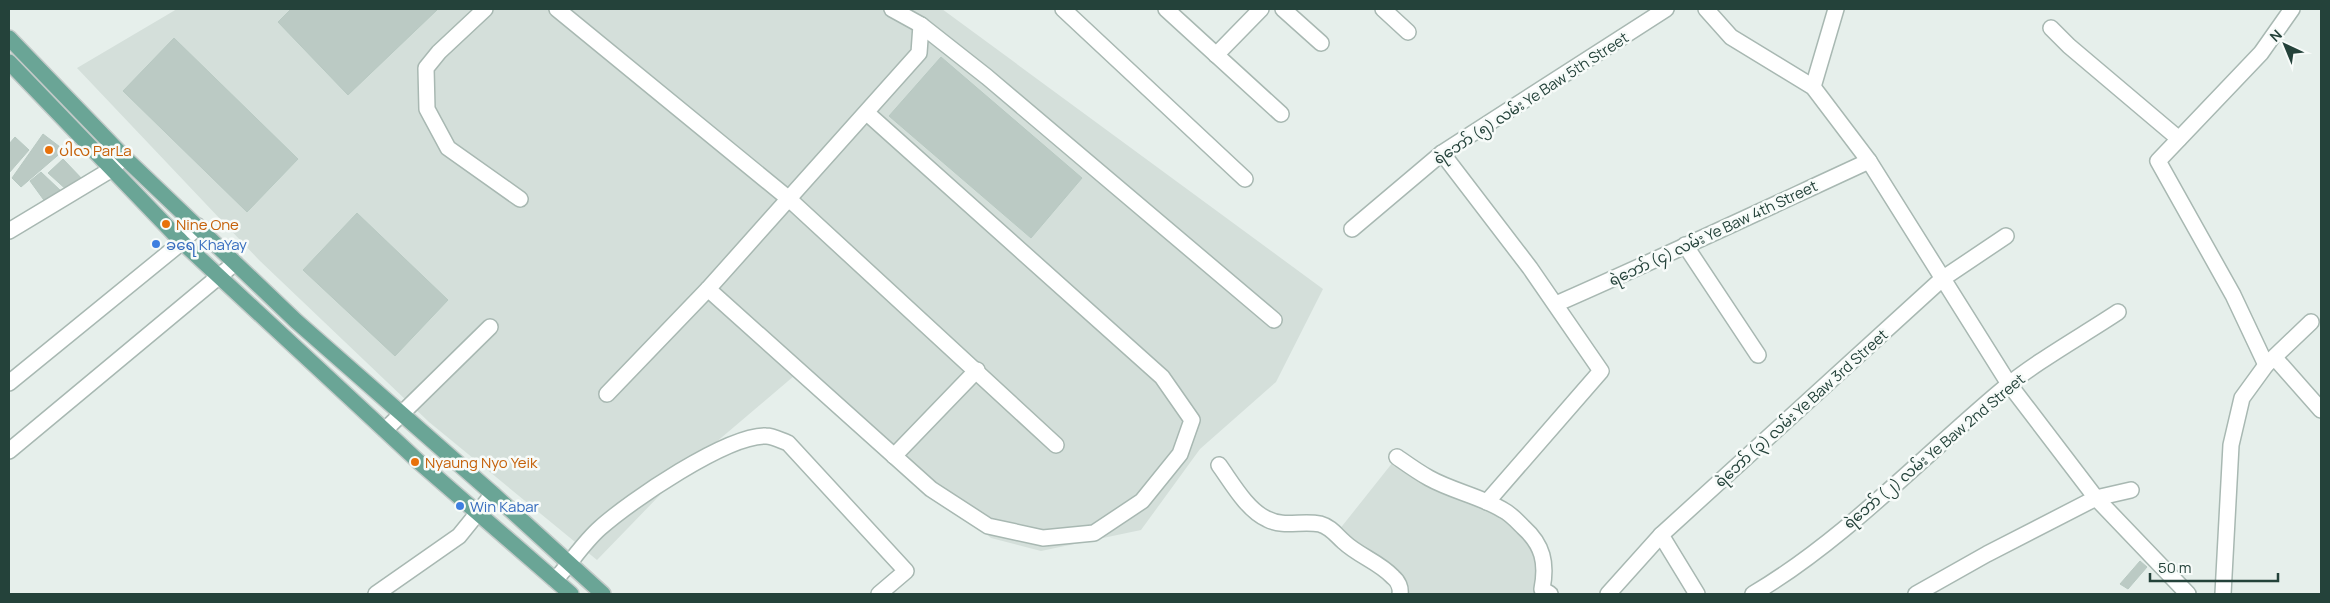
<svg xmlns="http://www.w3.org/2000/svg" width="2330" height="603" viewBox="0 0 2330 603" font-family="Manrope,'Noto Sans Myanmar',sans-serif">
  <rect width="100%" height="100%" fill="#e6efeb"/>
  <!-- built -->
  <g fill="#d4dfda">
    <path d="M177,9H942L1323,289L1276,382L1200,449L1141,530L1041,551L991,538L801,370L688,466L597,560L429,422L259,260L77,68Z"/>
    <path d="M1397,457L1487,502L1538,542V594H1394L1400,581L1339,530Z"/>
  </g>
  <!-- building -->
  <g fill="#bbcac4" stroke="#b8c9c2">
    <path d="M291,9H438L348,95L278,22Z"/>
    <path d="M174,38L298,159L247,212L123,91Z"/>
    <path d="M941,57L1082,178L1031,238L889,116Z"/>
    <path d="M43,134L64,150L21,187L12,178Z"/>
    <path d="M15,137L29,150L9,173V144Z"/>
    <path d="M63,159L85,182L69,192L48,173Z"/>
    <path d="M41,172L61,191L46,203L30,181Z"/>
    <path d="M357,213L448,300L395,356L303,270Z"/>
    <path d="M2140,561L2147,567L2128,589L2120,584Z"/>
  </g>
  <g fill="none" stroke-linecap="round" stroke-linejoin="round">
    <defs>
      <g id="minor">
        <path d="M485,9L439,52L426,68L427,109L448,148L520,199"/>
        <path d="M557,9L789,199L1056,445"/>
        <path d="M892,9L921,25L987,77L1274,320"/>
        <path d="M1063,9L1245,179"/>
        <path d="M1166,9L1281,114"/>
        <path d="M1283,9L1321,43"/>
        <path d="M1383,9L1408,32"/>
        <path d="M1706,9L1731,37L1813,87L1869,161L2009,384L2096,498L2188,594"/>
        <path d="M2051,28L2069,46L2179,139"/>
        <path d="M1216,55L1261,9"/>
        <path d="M1813,87L1836,9"/>
        <path d="M1442,153L1530,268L1601,371L1487,502"/>
        <path d="M1352,229L1442,153L1666,9"/>
        <path d="M9,231L112,169L124,157"/>
        <path d="M1685,245L1758,355"/>
        <path d="M708,289L931,489L988,526L1043,538L1094,533L1142,501L1180,454L1192,420L1162,377L867,113"/>
        <path d="M1556,304C1661,258 1765,209 1869,161"/>
        <path d="M2275,358L2321,410"/>
        <path d="M2266,365L2233,295L2158,161L2261,53L2292,9"/>
        <path d="M9,383L182,242L198,226"/>
        <path d="M607,394L708,289L919,53L921,25"/>
        <path d="M385,430L490,327"/>
        <path d="M9,451L235,263"/>
        <path d="M894,456L977,370"/>
        <path d="M1397,457C1407,464 1418,472 1429,478C1452,491 1480,496 1503,510C1511,514 1517,521 1523,527C1543,545 1547,563 1542,589L1550,594"/>
        <path d="M1219,465C1232,483 1247,510 1267,519C1284,528 1302,520 1320,524C1331,527 1336,535 1344,542C1359,556 1379,562 1393,577C1398,581 1401,588 1400,594"/>
        <path d="M1661,535L1697,594"/>
        <path d="M555,580C570,564 583,543 600,528C630,501 727,435 766,436C773,436 782,441 788,443L906,571L879,594"/>
        <path d="M376,594L459,536L493,494"/>
        <path d="M1608,594L1661,535L1942,279L2006,236"/>
        <path d="M1753,594C1843,541 1922,457 2002,390C2035,362 2082,336 2118,312"/>
        <path d="M1916,594L1987,554L2096,498L2131,490"/>
        <path d="M2223,594L2231,445L2242,398L2266,365L2311,322"/>
      </g>
      <g id="major">
        <path d="M9,38L124,157L296,321L493,494L603,594"/>
        <path d="M9,62L182,242L419,462L571,594"/>
      </g>
    </defs>
    <!-- minor casing -->
    <use href="#minor" stroke="#a8b8b2" stroke-width="18"/>
    <!-- major casing -->
    <use href="#major" stroke="#c2cac8" stroke-width="18"/>
    <!-- minor -->
    <use href="#minor" stroke="#fff" stroke-width="15"/>
    <!-- major -->
    <use href="#major" stroke="#6aa596" stroke-width="15"/>
  </g>
  <!-- markers -->
  <g fill="#e8710a" stroke="#f7fbf9" stroke-width="2">
    <circle cx="49" cy="150" r="5"/>
    <circle cx="166" cy="224" r="5"/>
    <circle cx="415" cy="462" r="5"/>
  </g>
  <g fill="#3f7fe0" stroke="#f7fbf9" stroke-width="2">
    <circle cx="156" cy="244" r="5"/>
    <circle cx="460" cy="506" r="5"/>
  </g>
  <g text-anchor="middle" dominant-baseline="central" stroke-width="5" stroke-linejoin="round" paint-order="stroke">
    <!-- street labels -->
    <g font-size="15" fill="#24423a" stroke="#f7fbf9">
      <text transform="translate(1531 98) rotate(-33)">ရဲဘော် (၅) လမ်း Ye Baw 5th Street</text>
      <text transform="translate(1713 233) rotate(-25)">ရဲဘော် (၄) လမ်း Ye Baw 4th Street</text>
      <text transform="translate(1801 408) rotate(-42)">ရဲဘော် (၃) လမ်း Ye Baw 3rd Street</text>
      <text transform="translate(1934 451) rotate(-40)">ရဲဘော် (၂) လမ်း Ye Baw 2nd Street</text>
    </g>
    <!-- food labels -->
    <g font-size="15" fill="#c56008" stroke="#f7fbf9" text-anchor="start">
      <text x="59" y="150">ပါလ ParLa</text>
      <text x="176" y="224">Nine One</text>
      <text x="425" y="462">Nyaung Nyo Yeik</text>
    </g>
    <!-- shop labels -->
    <g font-size="15" fill="#366cbe" stroke="#f7fbf9" text-anchor="start">
      <text x="166" y="244">ခရေ KhaYay</text>
      <text x="470" y="506">Win Kabar</text>
    </g>
  </g>
  <!-- border -->
  <rect width="2330" height="603" fill="none" stroke="#24423a" stroke-width="20"/>
  <!-- north arrow -->
  <g transform="translate(2285 45) rotate(316)" stroke="#f7fbf9" stroke-width="4" paint-order="stroke">
  <path d="M0-4L9 19L0 12L-9 19Z" fill="#24423a"/>
  <text y="-8" font-size="14" font-weight="bold" text-anchor="middle" fill="#24423a">N</text>
  </g>
  <!-- scale -->
  <path d="M2150 573v8h128v-8" fill="none" stroke="#24423a" stroke-width="2.5"/>
  <text x="2158" y="573" font-size="15" fill="#24423a" stroke="#f7fbf9" stroke-width="4" paint-order="stroke">50 m</text>
</svg>
